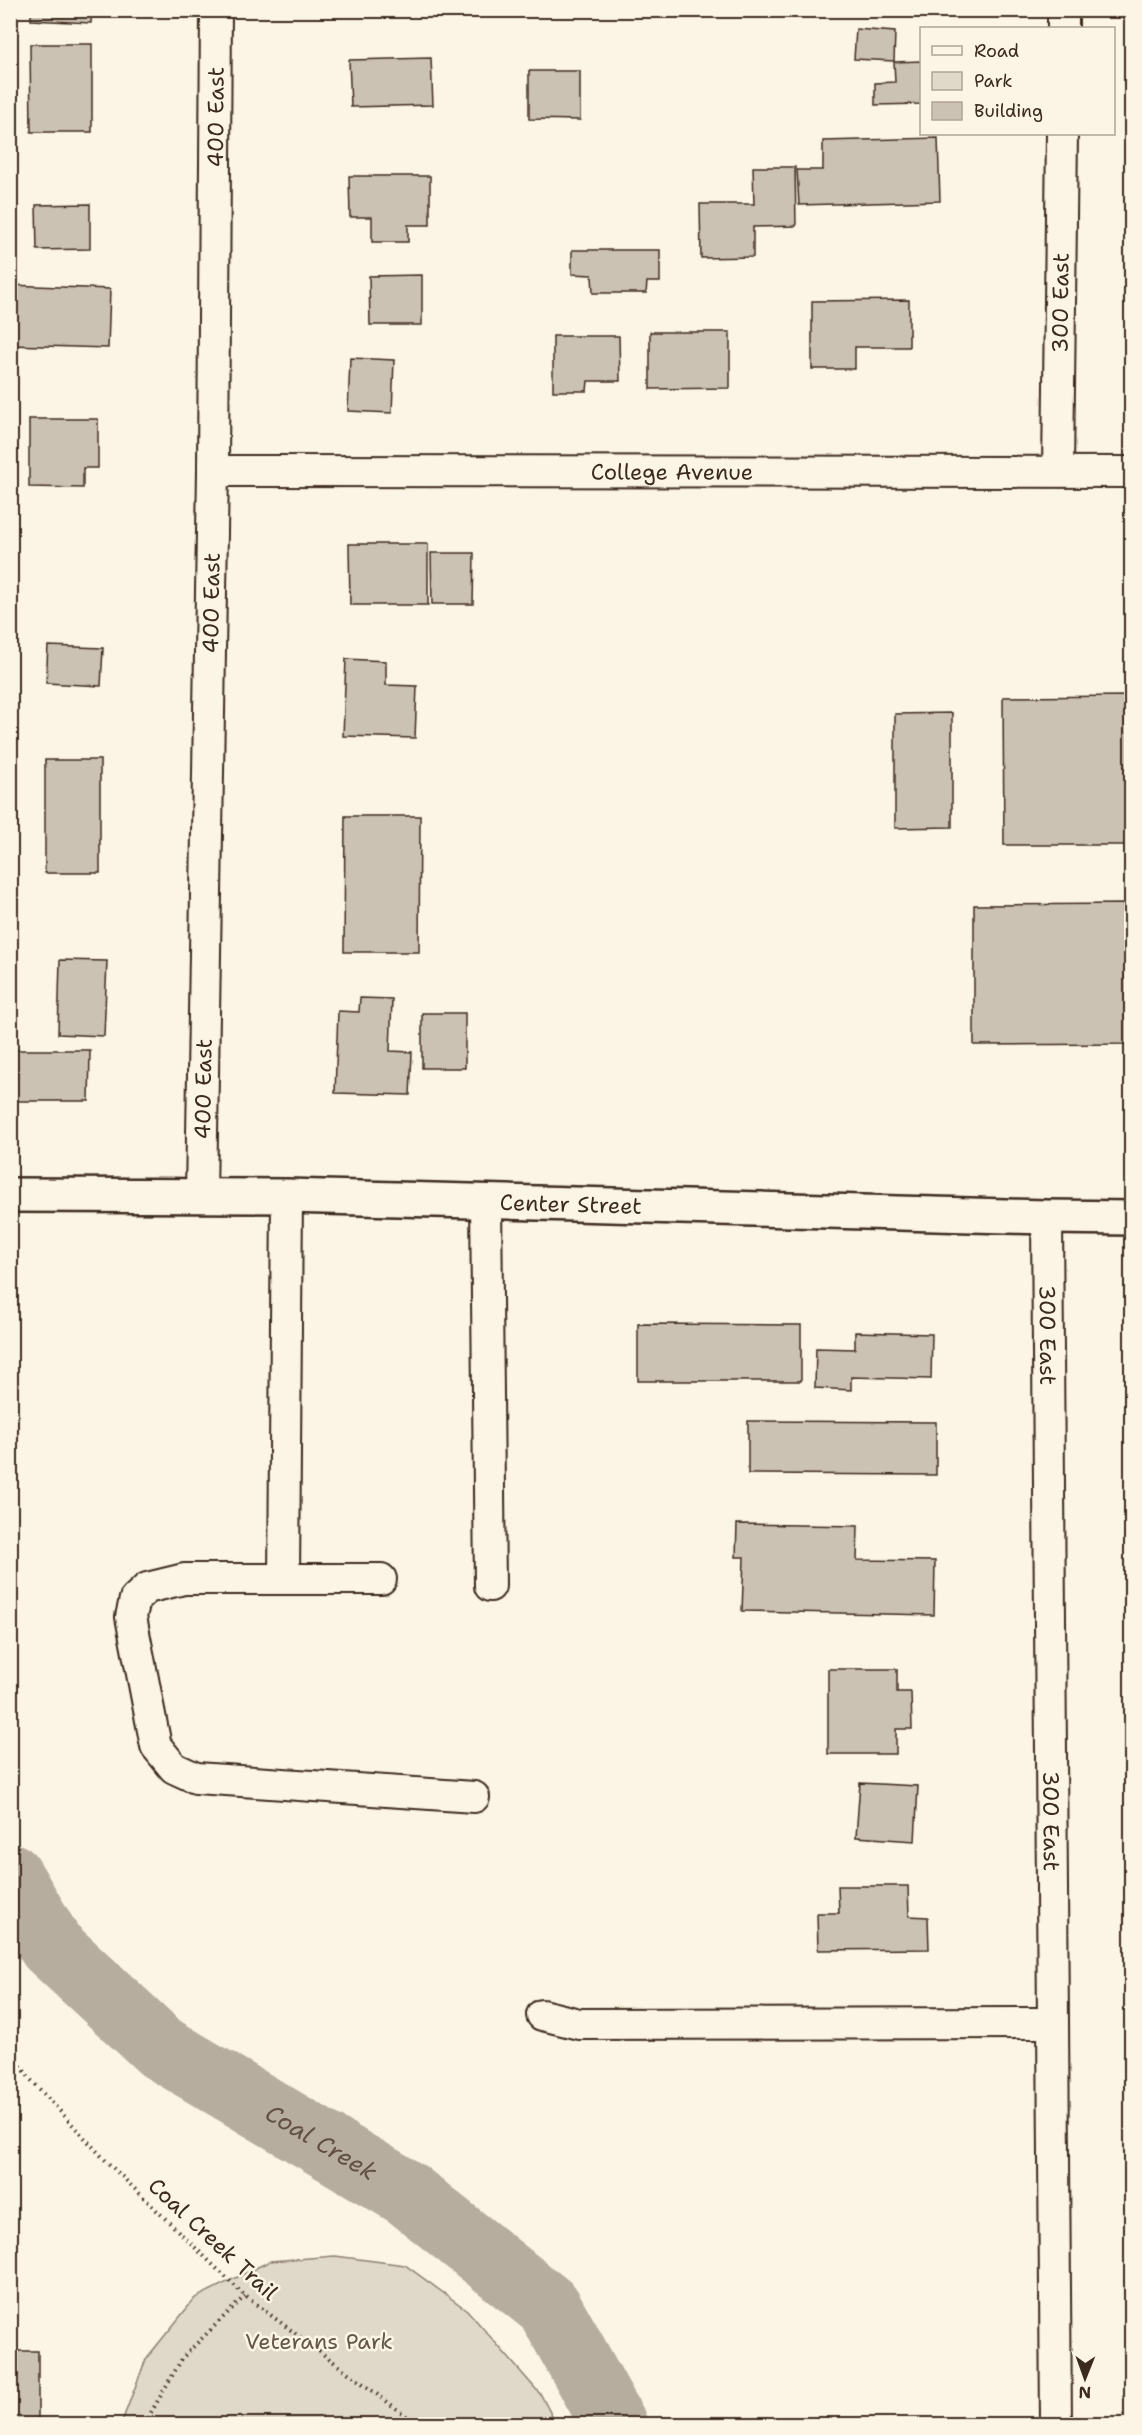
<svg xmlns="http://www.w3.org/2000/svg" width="1142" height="2435" viewBox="0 0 1142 2435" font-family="'Shantell Sans',sans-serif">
  <rect width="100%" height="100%" fill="#fcf5e5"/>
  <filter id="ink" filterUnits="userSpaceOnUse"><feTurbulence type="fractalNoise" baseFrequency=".0167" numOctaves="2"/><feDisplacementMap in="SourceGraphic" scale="12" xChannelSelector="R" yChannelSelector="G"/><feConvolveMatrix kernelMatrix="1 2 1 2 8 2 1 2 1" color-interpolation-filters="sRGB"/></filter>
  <g filter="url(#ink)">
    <!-- green -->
    <path fill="#e0d8c8" stroke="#8e8173" stroke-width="1.5" d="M335,2256L405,2265L467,2310L541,2395L556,2424H121L146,2359L195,2298L270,2261Z"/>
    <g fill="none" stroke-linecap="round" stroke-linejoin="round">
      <!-- river -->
      <path stroke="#b7ad9e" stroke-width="66" id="s1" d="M10,1876L51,1946L161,2048L406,2193L549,2307L614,2424"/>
    </g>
    <!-- building -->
    <g fill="#ccc2b3" stroke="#3b2a1e" stroke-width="1.5">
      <path d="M31,10H92L91,23L31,20Z"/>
      <rect x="440" y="10" width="39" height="8"/>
      <path d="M856,29L895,32L894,61L854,59Z"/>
      <path d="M30,44H92V132H31Z"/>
      <path d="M431,58L433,105L351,107L349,60Z"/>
      <path d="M922,61V104L875,105V83L895,82L894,62Z"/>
      <path d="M529,71H580V120L529,119Z"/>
      <path d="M938,138L940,201L799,205L797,170H823V141Z"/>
      <path d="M753,167H795L796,226L753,227V257L701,258L700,204H754Z"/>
      <path d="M349,176H430V225H408V242H372V217H350Z"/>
      <path d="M90,204V249L37,250L36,205Z"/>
      <path d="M572,250H660V282H647L646,293H593L592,275L572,274Z"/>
      <path d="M422,275V325H370L369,276Z"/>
      <path d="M10,285L110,289L108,348L10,345Z"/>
      <path d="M909,300V347H855V369H812V301Z"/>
      <path d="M650,332H730V388L650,389Z"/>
      <path d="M553,336H619L620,381H588L587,391H553Z"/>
      <path d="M350,358L394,360L392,413L348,411Z"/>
      <path d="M29,419H98V468H83V488L29,487Z"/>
      <path d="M349,544H428V605H350Z"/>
      <path d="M431,553H474L473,604H432Z"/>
      <path d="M48,646L103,648L101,686L46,683Z"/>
      <path d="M346,659L386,661V685L417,686L415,738L343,736Z"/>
      <path d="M1132,696V845H1004L1003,697Z"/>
      <path d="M952,713V827L895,828V714Z"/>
      <rect x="45" y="760" width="55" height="113"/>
      <path d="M345,816H420L419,952H344Z"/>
      <path d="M1132,904V1044L974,1045V905Z"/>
      <path d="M60,960L107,961L104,1036L58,1034Z"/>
      <path d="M360,998L392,999L390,1051L412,1052L410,1095L335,1093L338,1011L359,1012Z"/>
      <rect x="422" y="1013" width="43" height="55"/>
      <path d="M10,1050H90L89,1101H10Z"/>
      <path d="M638,1324L801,1325V1381H638Z"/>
      <path d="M855,1332L932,1334L931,1379L851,1377V1390L815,1388L816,1348L855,1349Z"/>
      <path d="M748,1421L936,1422V1475L748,1474Z"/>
      <path d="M737,1524L858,1526L857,1560L935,1561L934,1615L742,1611L744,1557H736Z"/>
      <path d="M828,1669H897V1692H911L912,1729H896V1754H828Z"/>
      <path d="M860,1783L918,1786L915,1841L856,1837Z"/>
      <path d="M838,1886H908L909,1916L928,1917L929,1949L818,1950L817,1913H839Z"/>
      <rect x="10" y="2351" width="28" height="73"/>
    </g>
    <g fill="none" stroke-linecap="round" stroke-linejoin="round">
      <defs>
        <g id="street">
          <path d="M1063,28V10"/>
          <path id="s2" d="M213,471L1132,472"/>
          <path id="s3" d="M1058,471L1062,134"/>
          <path id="s4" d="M201,1195L213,471L216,10"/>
          <path d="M486,1202L490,1586"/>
          <path id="s5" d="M1047,1217L1056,2424"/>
          <path d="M284,1579L287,1196"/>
          <path d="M381,1579H184L147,1588L135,1599L131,1617L156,1746L174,1768L196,1778L474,1797"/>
          <path d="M542,2015L579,2024L1052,2023"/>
        </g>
        <g id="primary">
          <path id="s6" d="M10,1195L287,1196L1047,1217L1132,1218"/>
        </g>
      </defs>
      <!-- street casing -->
      <use href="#street" stroke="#3b2a1e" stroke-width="34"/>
      <!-- primary casing -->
      <use href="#primary" stroke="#3b2a1e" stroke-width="38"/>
      <!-- path -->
      <g stroke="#3b2a1e" stroke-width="4" stroke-dasharray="1.5 4.5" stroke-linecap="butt">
        <path d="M10,2051L31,2080L108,2163L245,2296L417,2424"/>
        <path d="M148,2424L149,2416L183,2357L245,2296"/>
      </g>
      <!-- street -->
      <use href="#street" stroke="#fcf5e5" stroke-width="30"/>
      <!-- primary -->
      <use href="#primary" stroke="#fcf5e5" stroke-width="33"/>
    </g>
  </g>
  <g text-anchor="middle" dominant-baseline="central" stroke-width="5" stroke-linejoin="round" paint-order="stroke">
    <!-- street labels -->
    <g font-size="22" fill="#3b2a1e" stroke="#fcf5e5">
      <text stroke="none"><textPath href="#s4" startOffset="1078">400 East</textPath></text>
      <text stroke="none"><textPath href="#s3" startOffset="168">300 East</textPath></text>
      <text stroke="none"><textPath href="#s2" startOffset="459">College Avenue</textPath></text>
      <text stroke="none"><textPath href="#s4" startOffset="592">400 East</textPath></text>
      <text stroke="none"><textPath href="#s4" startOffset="106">400 East</textPath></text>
      <text stroke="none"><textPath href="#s6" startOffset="561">Center Street</textPath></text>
      <text stroke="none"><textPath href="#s5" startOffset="118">300 East</textPath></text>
      <text stroke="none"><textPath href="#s5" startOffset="604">300 East</textPath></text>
      <text transform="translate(213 2239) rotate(43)">Coal Creek Trail</text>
    </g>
    <!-- park labels -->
    <g font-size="22" fill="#645648" stroke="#fcf5e5">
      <text x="319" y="2341">Veterans Park</text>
    </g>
    <!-- water labels -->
    <g font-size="24" font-style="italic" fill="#605144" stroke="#fcf5e5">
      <text stroke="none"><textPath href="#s1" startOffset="417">Coal Creek</textPath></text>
    </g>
  </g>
  <!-- margin -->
  <rect width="1142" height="2435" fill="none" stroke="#fcf5e5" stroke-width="36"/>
  <rect x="18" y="18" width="1106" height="2399" fill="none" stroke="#3b2a1e" stroke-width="2" filter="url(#ink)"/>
  <!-- legend -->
  <rect x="920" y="27" width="195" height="108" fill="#fcf5e5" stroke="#afa495" stroke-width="1.5"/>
  <rect x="932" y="46" width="30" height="9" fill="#fcf5e5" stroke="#afa495" stroke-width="1.5"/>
  <text x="974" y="57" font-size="18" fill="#3b2a1e">Road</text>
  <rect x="932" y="72" width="30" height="18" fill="#e0d8c8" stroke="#afa495" stroke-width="1.5"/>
  <text x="974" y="87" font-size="18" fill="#3b2a1e">Park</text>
  <rect x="932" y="102" width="30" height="18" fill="#ccc2b3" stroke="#afa495" stroke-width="1.5"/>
  <text x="974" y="117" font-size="18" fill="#3b2a1e">Building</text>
  <!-- north arrow -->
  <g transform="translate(1085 2378) rotate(181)" stroke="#fcf5e5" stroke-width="4.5" paint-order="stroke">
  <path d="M0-4.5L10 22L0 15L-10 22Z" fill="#3b2a1e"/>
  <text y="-9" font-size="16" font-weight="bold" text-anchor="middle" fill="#3b2a1e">N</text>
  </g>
</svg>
